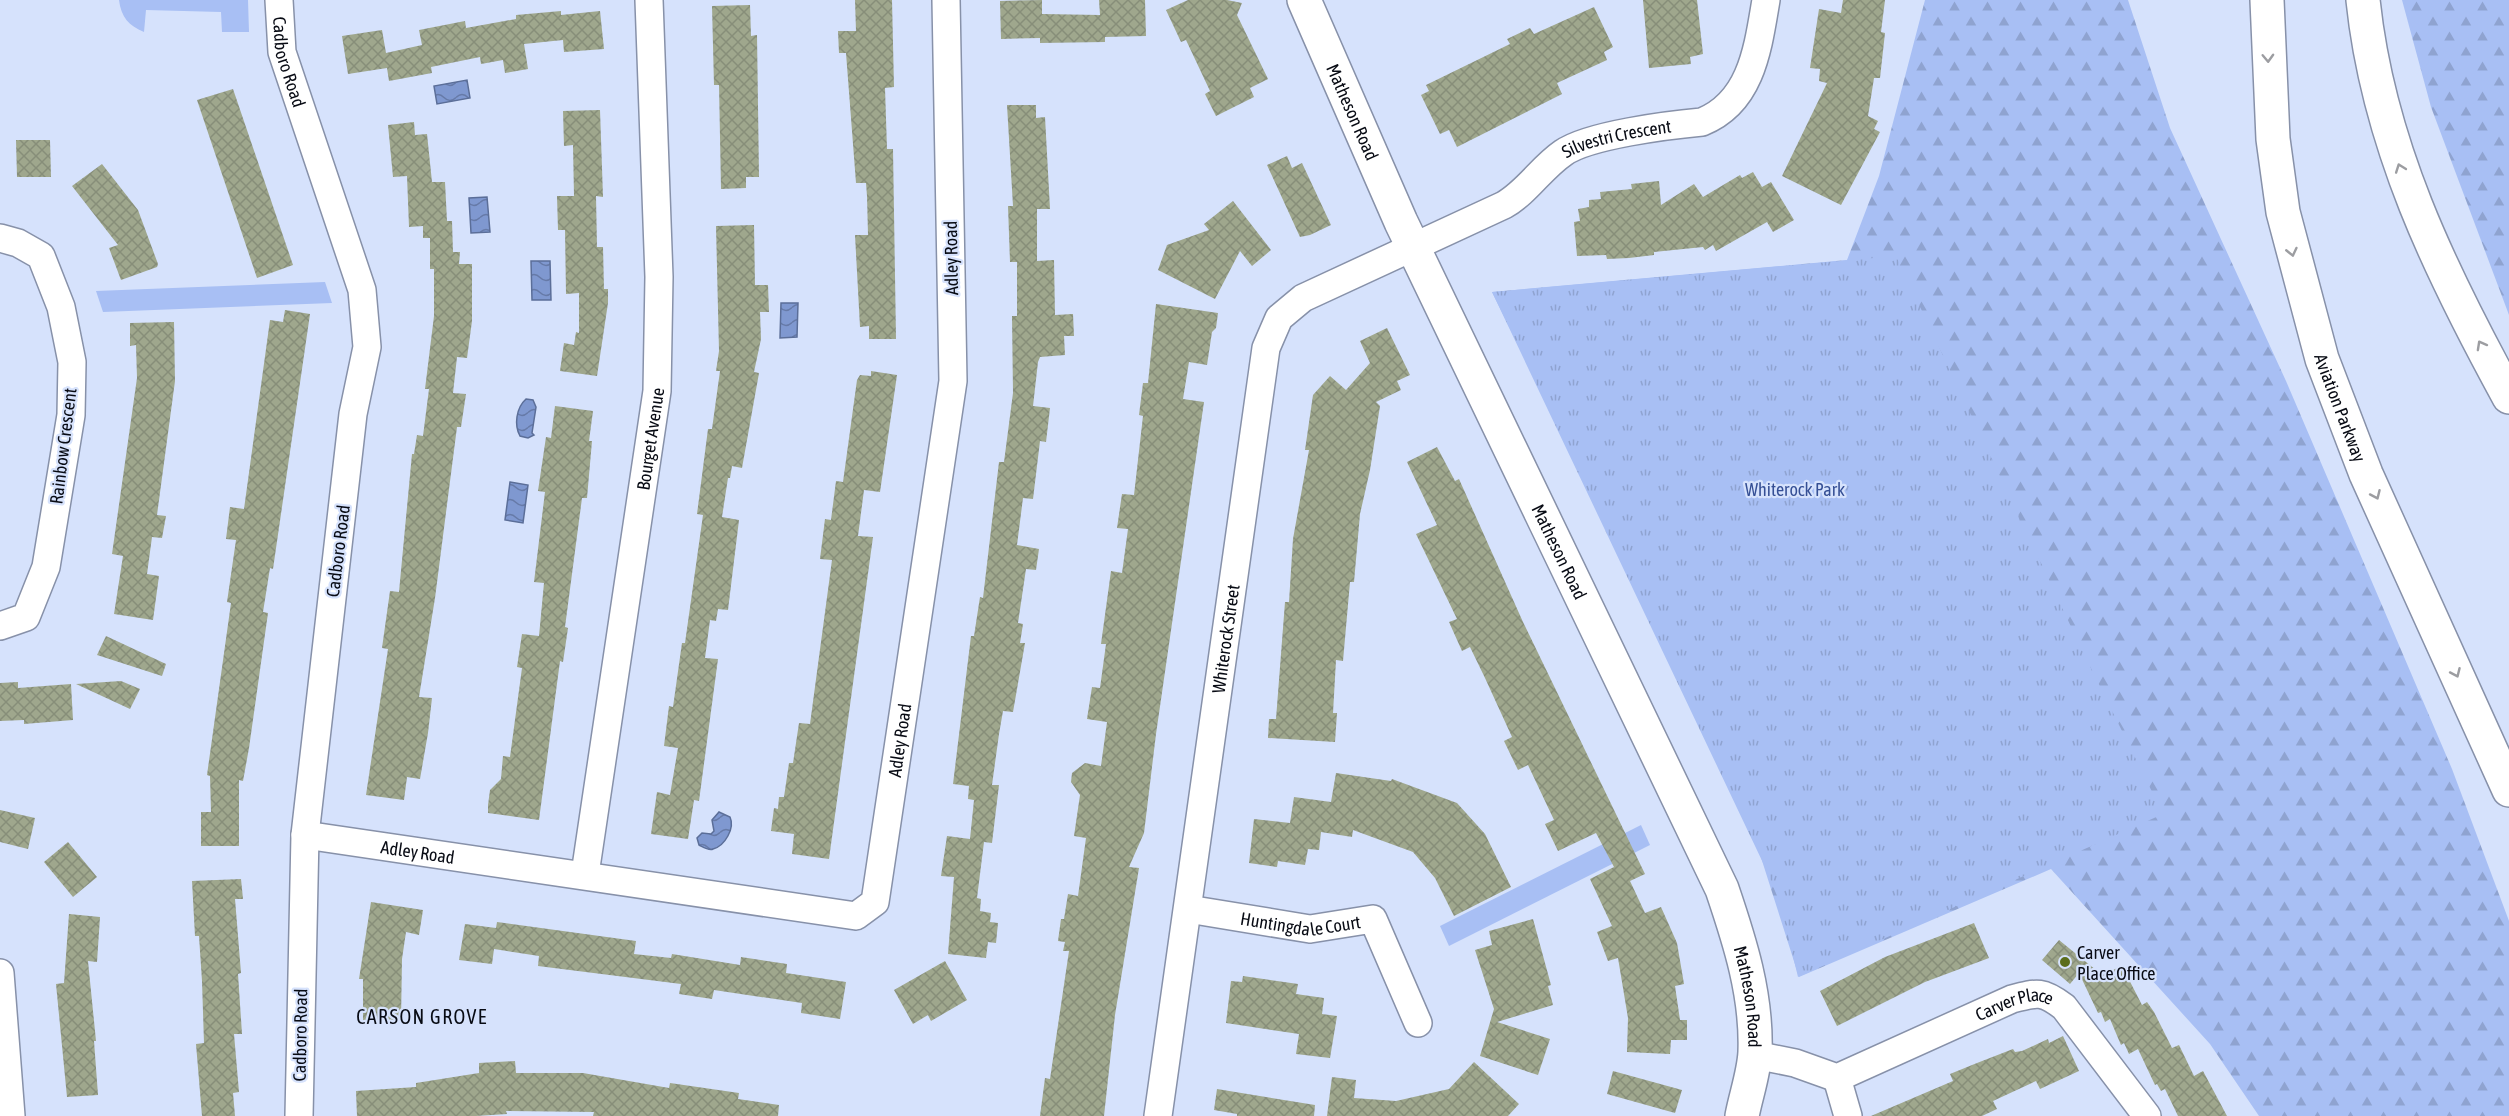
<svg xmlns="http://www.w3.org/2000/svg" width="2509" height="1116" viewBox="0 0 2509 1116" font-family="'Asap Condensed',sans-serif">
  <defs>
    <pattern id="forest-firs" width="22" height="20" patternUnits="userSpaceOnUse" patternTransform="scale(1.5)"><rect width="22" height="20" fill="#a8bff4"/><path d="M5 1l3.5 6h-7zM16 11l3.5 6h-7z" fill="#8fa3d0"/></pattern>
    <pattern id="park-tufts" width="24" height="20" patternUnits="userSpaceOnUse" patternTransform="scale(1.5)"><rect width="24" height="20" fill="#a8bff4"/><path d="M3 7l-1-3M5 7V3M7 7l1-3M15 17l-1-3M17 17v-4M19 17l1-3" fill="none" stroke="#8fa3d0"/></pattern>
    <pattern id="water-waves" width="16" height="10" patternUnits="userSpaceOnUse" patternTransform="scale(1.5)"><rect width="16" height="10" fill="#7f98d0"/><path d="M0 5q4-4 8 0t8 0" fill="none" stroke="#667aa8"/></pattern>
    <pattern id="building-cross-hatch" width="8" height="8" patternUnits="userSpaceOnUse" patternTransform="scale(1.5)"><rect width="8" height="8" fill="#9fa78d"/><path d="M0 0l8 8M0 8l8-8" fill="none" stroke="#878e79"/></pattern>
  </defs>
  <rect width="100%" height="100%" fill="#d6e2fc"/>
  <!-- grass -->
  <g fill="#a8bff4">
    <path d="M119,0H248L249,32H222L221,12L146,10L144,32C129,26 121,17 119,0Z"/>
    <path d="M325,282L332,303L103,312L96,291Z"/>
    <path d="M1641,825L1650,845L1449,946L1440,926Z"/>
  </g>
  <!-- forest -->
  <g fill="url(#forest-firs)">
    <path d="M1925,0H2128L2170,128L2286,381L2452,769L2509,921V1116H2259L2210,1044L2051,869L1799,977L1744,804L1492,292L1847,260L1879,176Z"/>
    <path d="M2402,0H2509V315L2431,107Z"/>
  </g>
  <!-- park -->
  <path fill="url(#park-tufts)" d="M1896,256L2082,650L2163,814L1798,977L1780,903L1765,867L1492,292Z"/>
  <!-- water -->
  <g fill="url(#water-waves)" stroke="#5b6e98" stroke-width="1.5">
    <path d="M467,80L470,98L437,104L434,86Z"/>
    <path d="M487,197L490,232L471,233L469,198Z"/>
    <path d="M531,261H550L551,300H532Z"/>
    <path d="M781,303H798L797,337L780,338Z"/>
    <path d="M526,399L533,400L536,407L532,433L534,435L528,438L520,436C514,425 516,408 526,399Z"/>
    <path d="M510,482L528,485L523,523L505,520Z"/>
    <path d="M719,812L730,817C735,828 725,846 713,849C709,851 703,847 699,845L697,838L702,833L711,834L714,831L712,820Z"/>
  </g>
  <!-- building -->
  <g fill="url(#building-cross-hatch)">
    <path d="M855,0H892L894,87L885,88L887,149H893L896,339H869V326L860,327L855,235H868L867,196L866,183H856L846,53H839L838,31H856Z"/>
    <path d="M1042,0V14L1100,15L1099,0H1145L1146,36L1105,37V42L1040,43V38L1001,39L1000,1Z"/>
    <path d="M1188,0H1227L1242,3L1237,15L1268,79L1250,88L1254,97L1216,116L1205,94L1210,91L1186,40L1181,42L1166,10Z"/>
    <path d="M1643,0H1697L1703,54L1690,57L1691,64L1649,68Z"/>
    <path d="M1843,0H1885L1881,32L1885,33L1880,78H1874L1868,116L1878,121L1874,129L1880,132L1841,205L1782,176L1827,83L1819,81L1820,69L1810,68L1819,9L1841,13Z"/>
    <path d="M750,5L751,36L757,35L759,177H746V188L721,189L719,85H714L712,6Z"/>
    <path d="M1594,7L1613,47L1604,52L1607,60L1557,83L1562,94L1457,147L1449,130L1440,134L1421,95L1429,91L1426,85L1510,44L1507,39L1530,28L1534,34Z"/>
    <path d="M561,11V15L600,11L604,49L564,52L563,40L524,44L528,69L505,73L503,60L481,64L480,57L431,67L432,73L389,81L387,68L348,74L342,36L382,30L386,53L422,45L419,30L465,21L466,28L516,19V15Z"/>
    <path d="M233,89L293,265L257,278L197,100Z"/>
    <path d="M1007,105H1036V118L1045,117L1050,209H1037V261L1054,260L1055,315L1073,314L1074,336H1064L1065,355L1040,357L1038,362L1033,406L1050,408L1046,442L1040,441L1033,499L1023,498L1017,545L1039,549L1036,570L1026,569L1018,623L1023,624L1020,643H1025L1013,712L1003,711L999,734L992,785H999L992,843L984,842L977,898L981,899L980,911L991,913L990,922L998,923L996,943L988,942L986,958L948,954L954,877L941,876L947,836L970,839L974,800L968,799L969,786L953,784L971,636H974L980,597L983,598L999,462H1004L1013,393L1012,316H1017V262H1010L1008,206H1013Z"/>
    <path d="M600,110L603,197L596,196L597,247H603L604,289H608V303L597,376L560,371L564,343L574,345L576,332L579,333V293L566,294L565,230H558L557,196H574L573,145L564,146L563,111Z"/>
    <path d="M414,122L415,135L427,134L432,182H445L447,221H452L453,252H460L459,264H472V321L467,358L457,357L453,393L466,394L461,427H457L435,598L419,697L432,698L428,733L420,779L407,777L404,800L366,795L388,649L382,648L390,591L399,592L412,454H414L417,435L423,436L429,389H425L434,316V269H430V238H423V226L409,227L407,176L393,177L388,125Z"/>
    <path d="M16,140H50L51,177H17Z"/>
    <path d="M1287,156L1292,168L1302,163L1331,225L1310,235L1300,237L1267,165Z"/>
    <path d="M102,164L138,210L158,264L157,267L121,280L109,248L118,245L72,186Z"/>
    <path d="M1753,172L1762,187L1771,182L1794,220L1773,232L1767,222L1716,251L1713,245L1705,250L1703,247L1654,252V255L1629,258L1607,259L1606,255L1577,256L1574,222L1580,221L1578,209L1589,207V200L1601,199L1600,192L1632,189L1631,184L1659,181L1661,205L1694,184L1703,197L1740,175L1742,178Z"/>
    <path d="M1233,201L1271,250L1252,266L1240,251L1215,299L1158,270L1167,245L1209,230L1204,224Z"/>
    <path d="M754,225L755,285H768L769,312H760L761,339L754,372L759,373L742,468L732,466L730,478H728L722,517L739,520L728,610L718,609L716,621L710,620L705,658L718,659L699,801L694,800L688,839L651,834L657,792L670,795L678,748L664,746L669,706L673,707L682,643H685L703,515L697,514L708,429H712L720,371H716L719,351L716,226Z"/>
    <path d="M1156,304L1218,313L1216,328L1212,332L1207,365L1189,362L1183,399L1204,402L1156,734L1144,833L1129,867L1139,868L1115,1015L1104,1116H1040L1045,1078L1050,1079L1069,951H1063L1065,942L1058,941L1061,919H1064L1068,894L1078,896L1086,838L1074,836L1080,795L1071,782L1072,773L1085,763L1101,766L1107,722L1087,719L1092,687L1100,688L1106,644H1101L1111,571L1122,573L1128,529L1117,528L1122,494L1134,495L1143,416L1139,415L1143,383H1148Z"/>
    <path d="M285,310L310,314L273,569L270,568L263,612L268,613L249,748L243,781L239,780V846H201V812H211L210,776L207,775L231,603L227,602L236,540L226,539L230,507L244,509L270,320L283,322Z"/>
    <path d="M174,322L175,381L157,515L166,516L162,538L152,537L147,574L159,576L153,620L114,614L123,556L112,554L137,378L136,345L130,346V323Z"/>
    <path d="M1387,328L1410,375L1397,381L1401,390L1376,402L1380,406L1370,470L1360,514L1354,582H1350L1343,661L1336,660L1333,713H1337L1335,742L1268,738L1269,719H1276L1285,602H1289L1293,539L1309,450H1305L1313,395L1330,376L1346,390L1370,363L1360,341Z"/>
    <path d="M871,371L897,375L880,492L864,490L858,536L873,537L829,859L792,854L794,834L771,831L774,808L778,809L779,797H784L789,763H793L799,723L810,724L832,560L820,559L825,519L831,520L836,481L843,482L857,380L860,375L871,376Z"/>
    <path d="M555,406L593,411L589,441H592L587,498H582L565,627L568,628L563,662L560,661L539,820L488,813V805L490,790L501,779L503,756L510,757L522,668L517,667L522,634L539,636L544,583L534,582L545,492L538,491L546,437L551,438Z"/>
    <path d="M1437,447L1455,481L1459,479L1523,622L1645,874L1630,881L1645,913L1661,907L1677,943L1684,984L1675,986L1680,1020H1687V1040H1671L1670,1054L1627,1052L1628,1018L1618,958L1608,961L1597,932L1612,926L1590,879L1614,867L1596,833L1558,851L1545,824L1554,820L1528,765L1518,770L1504,741L1512,737L1485,678L1470,647L1462,651L1449,622L1457,619L1416,534L1437,525L1407,462Z"/>
    <path d="M106,636L166,664L162,676L97,655Z"/>
    <path d="M121,681L140,689L130,709L76,684Z"/>
    <path d="M18,682V688L71,684L73,720L24,724V720L0,721V683Z"/>
    <path d="M1336,773L1391,781L1392,779L1457,803L1485,834L1511,887L1454,916L1435,878L1413,852L1353,830L1352,837L1321,832L1319,850L1308,849L1305,865L1278,861L1277,867L1249,863L1254,819L1290,823L1294,797L1331,802Z"/>
    <path d="M0,810L35,818L28,849L0,842Z"/>
    <path d="M68,842L97,877L73,897L44,862Z"/>
    <path d="M241,879L243,899H235L241,973L238,974L242,1034H234L239,1092L233,1093L235,1116H202L196,1044L204,1043L202,981L199,936H195L192,881Z"/>
    <path d="M371,902L423,910L419,935L406,932L402,959L401,1021H363V979H359Z"/>
    <path d="M69,914L100,917L97,962L88,961L96,1041H94L98,1095L67,1097L56,984L64,983Z"/>
    <path d="M1533,919L1551,985L1548,986L1553,1005L1497,1022L1550,1039L1538,1075L1480,1056L1494,1009L1475,950L1492,945L1489,931Z"/>
    <path d="M497,922L636,941L634,954L671,958L672,954L740,965L741,957L787,964L786,973L846,982L840,1019L801,1013L802,1003L714,990L712,999L679,994L681,984L538,966L539,956L494,949L492,964L459,960L465,924L496,928Z"/>
    <path d="M1974,923L1989,958L1925,982L1837,1026L1820,991L1885,957Z"/>
    <path d="M2059,940L2102,975L2122,966L2142,1005L2147,1002L2154,1012L2172,1048L2179,1045L2194,1076L2203,1071L2227,1116H2178L2165,1089L2161,1091L2157,1084L2155,1085L2138,1049L2129,1054L2124,1043L2121,1045L2110,1019L2105,1022L2101,1012L2098,1013L2079,973L2070,984L2042,960Z"/>
    <path d="M945,961L967,1000L931,1021L928,1015L913,1024L894,990Z"/>
    <path d="M1243,976L1298,984L1296,994L1324,998L1322,1014L1337,1016L1330,1058L1296,1054L1299,1034L1226,1023L1231,981L1242,982Z"/>
    <path d="M2063,1036L2079,1071L2040,1089L2036,1081L1993,1101L1997,1109L1982,1116H1871L1953,1081L1950,1074L1977,1063L2013,1049L2015,1052L2022,1051L2048,1039L2049,1043Z"/>
    <path d="M515,1061L516,1073H583L669,1088L670,1083L739,1093L738,1099L779,1105L778,1116H593L594,1112L506,1111L507,1114L476,1116H357L356,1091L416,1087V1083L479,1073V1063Z"/>
    <path d="M1474,1062L1519,1104L1508,1116H1327L1332,1077L1356,1080L1354,1098L1396,1101L1449,1089Z"/>
    <path d="M1613,1071L1682,1090L1675,1113L1607,1094Z"/>
    <path d="M1217,1089L1315,1105L1314,1116H1237V1114L1214,1110Z"/>
  </g>
  <g fill="none" stroke-linecap="round" stroke-linejoin="round">
    <defs>
      <g id="street">
        <path id="s1" d="M279,0L282,52L362,290L367,347L353,414L305,835L299,1116"/>
        <path d="M0,238L18,243L41,256L61,307L72,362L71,415L46,567L26,617L0,626"/>
        <path id="s2" d="M305,835L856,916L875,902L953,381L946,0"/>
        <path id="s3" d="M585,874L657,391L659,277L649,0"/>
        <path id="s4" d="M1188,909L1310,929L1373,919L1418,1023"/>
        <path d="M0,973L11,1116"/>
        <path id="s5" d="M1755,1055L1795,1063L1837,1078L2012,999C2038,992 2043,991 2064,1007L2147,1116"/>
        <path d="M1837,1078L1848,1116"/>
        <path id="s6" d="M1158,1116L1266,348L1279,318L1303,298L1504,205C1527,192 1541,168 1563,153C1588,135 1669,125 1702,122C1752,102 1758,47 1766,0"/>
      </g>
      <g id="secondary">
        <path id="s7" d="M1304,0L1401,222L1722,889C1740,942 1757,995 1755,1052C1754,1073 1746,1095 1742,1116"/>
      </g>
      <g id="primary">
        <path id="s8" d="M2267,0L2273,139L2283,212L2322,359L2366,474L2509,790"/>
        <path d="M2363,0C2378,144 2440,271 2509,397"/>
      </g>
    </defs>
    <!-- street casing -->
    <use href="#street" stroke="#8791a9" stroke-width="30"/>
    <!-- secondary casing -->
    <use href="#secondary" stroke="#8791a9" stroke-width="36"/>
    <!-- primary casing -->
    <use href="#primary" stroke="#8791a9" stroke-width="36"/>
    <!-- street -->
    <use href="#street" stroke="#fff" stroke-width="27"/>
    <!-- secondary -->
    <use href="#secondary" stroke="#fff" stroke-width="33"/>
    <!-- primary -->
    <use href="#primary" stroke="#fff" stroke-width="33"/>
  </g>
  <!-- one-way arrows -->
  <defs><path id="oneway-chevron" d="M-2-3.5L2.5 0L-2 3.5" fill="none" stroke-width="1.6" stroke-linecap="round" stroke-linejoin="round" transform="scale(1.5)"/></defs>
  <g stroke="#9c9da1">
    <use href="#oneway-chevron" transform="translate(2268 58) rotate(88)"/>
    <use href="#oneway-chevron" transform="translate(2400 168) rotate(-110)"/>
    <use href="#oneway-chevron" transform="translate(2292 252) rotate(77)"/>
    <use href="#oneway-chevron" transform="translate(2481 345) rotate(-119)"/>
    <use href="#oneway-chevron" transform="translate(2376 495) rotate(66)"/>
    <use href="#oneway-chevron" transform="translate(2456 673) rotate(66)"/>
  </g>
  <!-- markers -->
  <circle fill="#5b6d1b" stroke="#d6e2fc" stroke-width="2" cx="2065" cy="962" r="6"/>
  <g text-anchor="middle" dominant-baseline="central" stroke-width="4.5" stroke-linejoin="round" paint-order="stroke">
    <!-- street labels -->
    <g font-size="18" fill="#080b14" stroke="#d6e2fc">
      <text stroke="none"><textPath href="#s1" startOffset="63">Cadboro Road</textPath></text>
      <text stroke="none"><textPath href="#s7" startOffset="122">Matheson Road</textPath></text>
      <text stroke="none"><textPath href="#s6" startOffset="1196">Silvestri Crescent</textPath></text>
      <text transform="translate(951 258) rotate(-91)">Adley Road</text>
      <text stroke="none"><textPath href="#s8" startOffset="417">Aviation Parkway</textPath></text>
      <text stroke="none"><textPath href="#s3" startOffset="440">Bourget Avenue</textPath></text>
      <text transform="translate(63 446) rotate(-83)">Rainbow Crescent</text>
      <text stroke="none"><textPath href="#s7" startOffset="608">Matheson Road</textPath></text>
      <text transform="translate(338 551) rotate(-83)">Cadboro Road</text>
      <text stroke="none"><textPath href="#s6" startOffset="482">Whiterock Street</textPath></text>
      <text stroke="none"><textPath href="#s2" startOffset="744">Adley Road</textPath></text>
      <text stroke="none"><textPath href="#s2" startOffset="114">Adley Road</textPath></text>
      <text stroke="none"><textPath href="#s4" startOffset="114">Huntingdale Court</textPath></text>
      <text stroke="none"><textPath href="#s7" startOffset="1094">Matheson Road</textPath></text>
      <text stroke="none"><textPath href="#s5" startOffset="279">Carver Place</textPath></text>
      <text transform="translate(300 1035) rotate(-89)">Cadboro Road</text>
    </g>
    <!-- park labels -->
    <g font-size="18" fill="#354f95" stroke="#d6e2fc">
      <text x="1795" y="489">Whiterock Park</text>
    </g>
    <!-- poi labels -->
    <g font-size="18" fill="#080b14" stroke="#d6e2fc" text-anchor="start">
      <text x="2077" y="952">Carver<tspan x="2077" dy="21">Place Office</tspan></text>
    </g>
    <!-- neighbourhood labels -->
    <g font-size="20" letter-spacing="1.5" fill="#080b14" stroke="#d6e2fc">
      <text x="422" y="1016">CARSON GROVE</text>
    </g>
  </g>
</svg>
